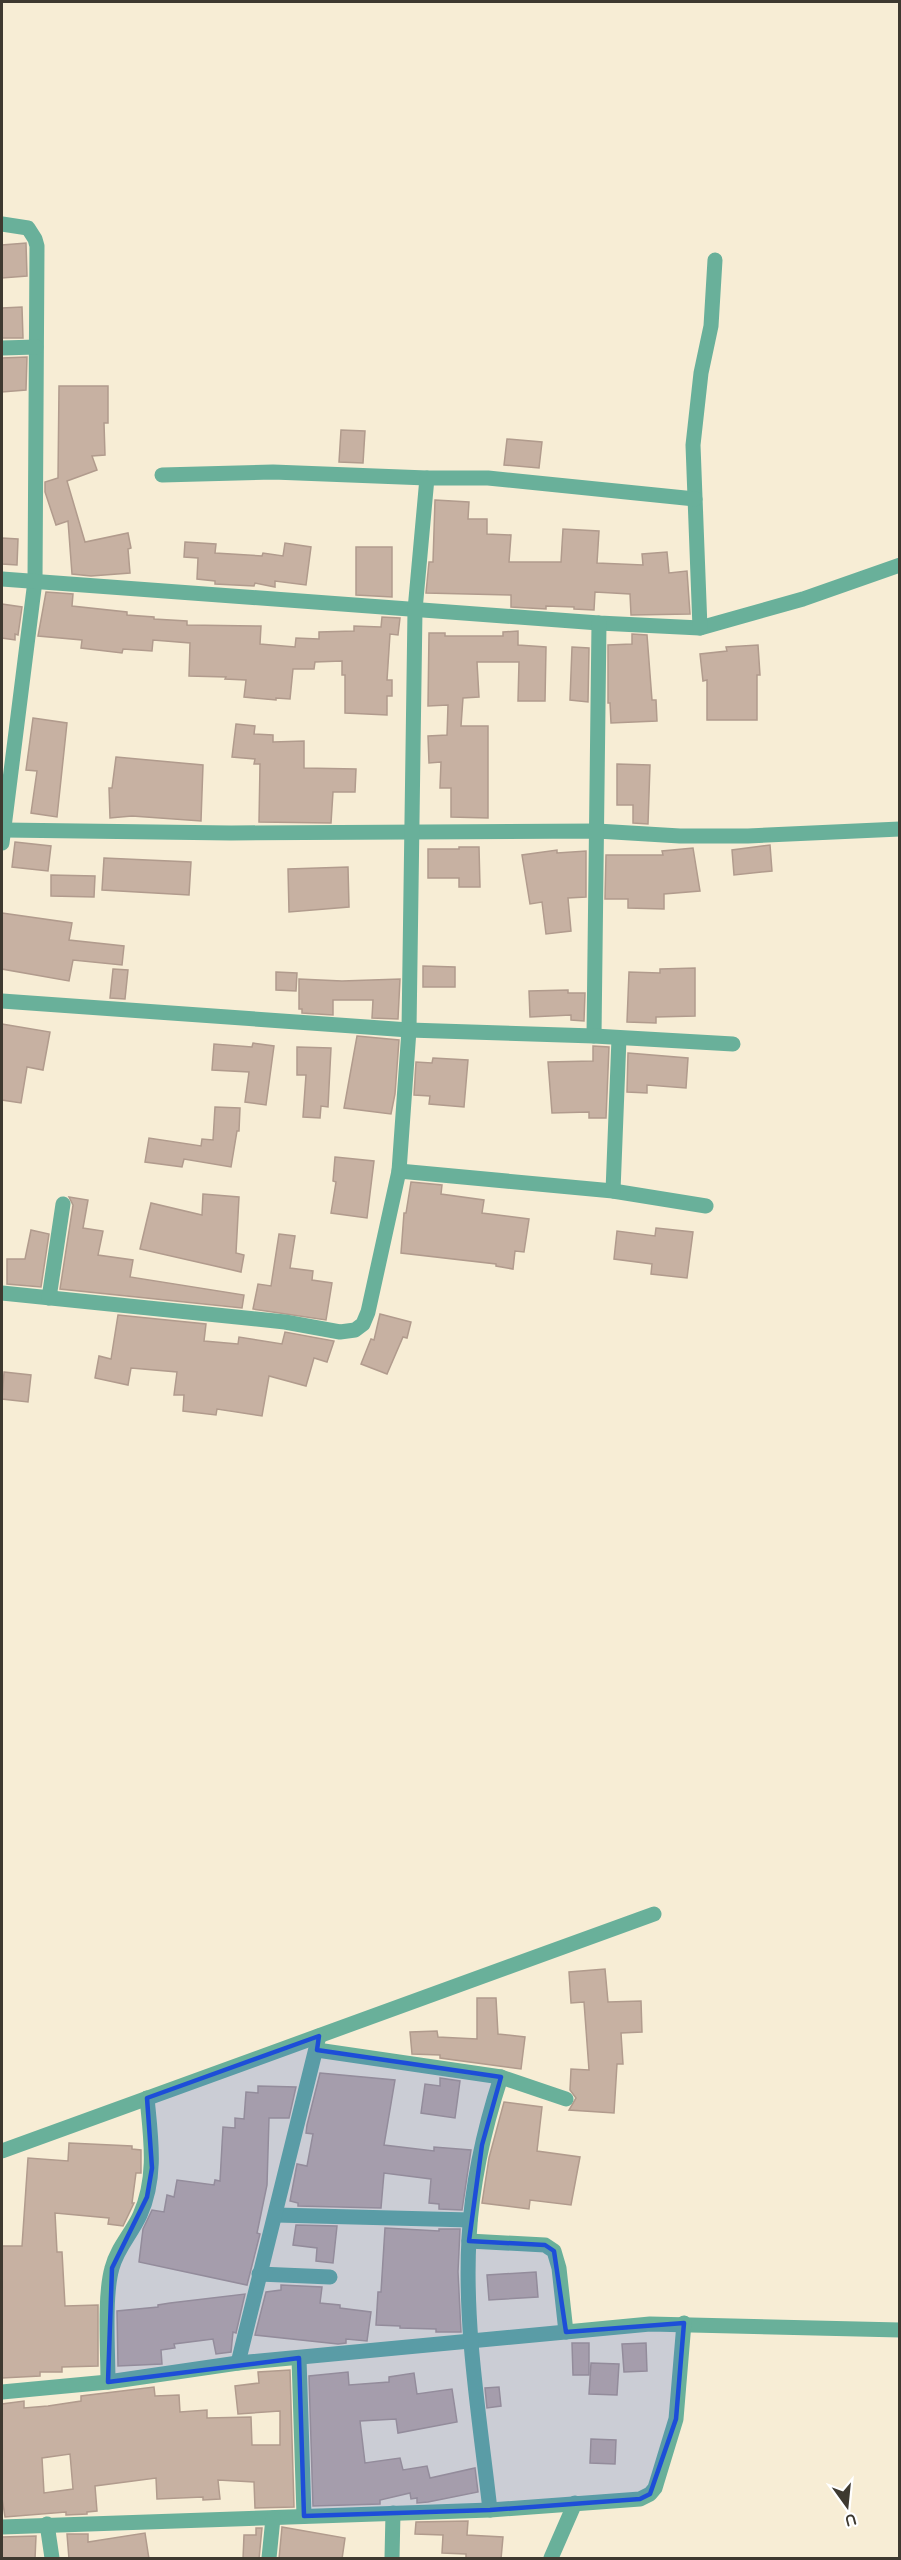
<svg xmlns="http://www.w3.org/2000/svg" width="901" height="2560" viewBox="0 0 901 2560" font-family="Quicksand,sans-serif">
  <rect width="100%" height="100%" fill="#f7edd5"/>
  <!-- building -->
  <g fill="#c7b1a2" stroke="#b19b8d" stroke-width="1.5" fill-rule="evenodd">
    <path d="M26,243L27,276L2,278V245Z"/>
    <path d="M22,307L23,338H2V308Z"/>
    <path d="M27,357L26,390L2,392V358Z"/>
    <path d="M59,386H108V423H104L105,455L92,456L97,470L67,481L85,542L128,533L131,548L128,549L130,573L91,576L72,574L68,521L56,525L45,492V482L58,478Z"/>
    <path d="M341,430L365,431L363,463L339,462Z"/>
    <path d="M507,439L542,442L539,468L504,465Z"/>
    <path d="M435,500L469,502L468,519H487V534L511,535L509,562H561L563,529L599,531L597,563L643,565L642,554L667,552L669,573L687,571L690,614L631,615L630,594L595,592L594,610L574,609V607L546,606V609L511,607V595L426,593L429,562H433Z"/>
    <path d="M2,538L18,539L17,565L2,564Z"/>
    <path d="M185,542L216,544L215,553L262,556L263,553L283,556L285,543L311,547L306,585L275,581V587L255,583L254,586L215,584V581L197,579L198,558L184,557Z"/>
    <path d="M356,547H392V597L356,595Z"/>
    <path d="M46,592L73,594L72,606L127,612V615L154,617V619L187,621V625L261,626L260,644L295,647L296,638L319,639V632L354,631V626L381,627L382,617L400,618L398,635L390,634L387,680H392V696H387V715L345,713V675H342V661L315,662L314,669H293L290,699L276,698V700L244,697L246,680L225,679L226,677L189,676L190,643L153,640L152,651L123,649L122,653L81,648L82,640L38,636Z"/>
    <path d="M2,604L22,607L18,635L15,634V640L2,638Z"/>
    <path d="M518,631V645L546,647L545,701H518L519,662H477L479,697L463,698L461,726H488V818L451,817V788H440L441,762L429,763L428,736L447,735L448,705L428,706L429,633H445V636H503V632Z"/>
    <path d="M632,634L647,635L652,700H656L657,721L611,723L610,703H608V645L632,644Z"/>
    <path d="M758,645L760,675H757V720H707V680L703,681L700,654L727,651L726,647Z"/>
    <path d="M572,647L589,648L588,702L570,700Z"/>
    <path d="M33,718L67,723L57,817L31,813L37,771L26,770Z"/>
    <path d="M236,724L255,726L254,734L273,735V742L304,741V768L356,769L355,792H333L331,823L259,822L260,764H254L255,759L232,757Z"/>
    <path d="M116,757L203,765L201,821L132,816L110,818L109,788H112Z"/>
    <path d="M617,764L650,765L648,824L633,823V805H617Z"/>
    <path d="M15,842L51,846L48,871L12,867Z"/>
    <path d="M770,845L772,871L734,875L732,850Z"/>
    <path d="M459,847H479L480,887H459V878H428V849H459Z"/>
    <path d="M693,848L700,891L664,894V909L628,908V899H605L606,855H663L662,851Z"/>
    <path d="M557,850V853L586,851V897L568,898L571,931L546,934L542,902L530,904L522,855Z"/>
    <path d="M104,858L191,862L189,895L102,890Z"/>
    <path d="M348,867L349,907L289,912L288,869Z"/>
    <path d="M51,875L95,876L94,897L51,896Z"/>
    <path d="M2,913L72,923L69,940L124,946L122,965L73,960L69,981L2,969Z"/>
    <path d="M423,966L455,967V987H423Z"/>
    <path d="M695,968V1016L656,1017V1023L627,1022L629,972L660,973V969Z"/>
    <path d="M113,969L128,970L125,999L110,998Z"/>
    <path d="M276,972L297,973L296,991L276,990Z"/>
    <path d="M299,979L342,981L400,979L398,1019L372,1018L373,1000H333V1015L302,1013V1009H299Z"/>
    <path d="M568,990V993H585L584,1021L571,1020V1015L530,1017L529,991Z"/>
    <path d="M2,1024L50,1032L43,1070L27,1067L21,1103L2,1100Z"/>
    <path d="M357,1036L399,1040L395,1094L391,1114L344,1108Z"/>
    <path d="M253,1043L274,1046L266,1105L245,1102L249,1072L212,1070L214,1044L252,1047Z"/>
    <path d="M593,1046L609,1047L606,1118H589V1112L552,1113L548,1062L593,1061Z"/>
    <path d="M297,1047L331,1048L328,1107L321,1106L320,1118L303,1117L306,1075H297Z"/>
    <path d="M628,1053L688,1058L686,1088L647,1085V1093L627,1092Z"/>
    <path d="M433,1058L468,1060L464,1107L429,1104L430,1096L414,1095L416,1062L432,1063Z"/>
    <path d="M215,1107L240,1108L239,1131H237L231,1167L184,1159L182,1167L145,1162L149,1138L201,1146L202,1139L213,1140Z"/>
    <path d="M335,1157L374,1161L367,1218L331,1213L336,1182L333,1181Z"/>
    <path d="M411,1182L442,1185L441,1194L484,1200L482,1213L529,1219L524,1252L515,1251L513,1269L496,1266V1264L401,1253L404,1213H406Z"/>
    <path d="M203,1194L239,1197L236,1253L244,1255L241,1272L140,1249L151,1203L202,1215Z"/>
    <path d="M69,1197L88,1200L83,1228L103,1231L98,1255L133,1260L130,1277L244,1295L242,1308L60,1289L73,1205Z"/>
    <path d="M656,1228L693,1232L687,1278L651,1274L652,1264L614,1259L617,1231L655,1236Z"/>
    <path d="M31,1230L49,1234L41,1287L7,1284V1259H25Z"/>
    <path d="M279,1234L295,1236L290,1268L313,1271L312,1280L332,1283L326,1320L253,1309L258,1284L271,1286Z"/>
    <path d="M380,1314L411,1322L407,1338L403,1337L387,1374L361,1364L371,1339L374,1340Z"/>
    <path d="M118,1315L206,1324L204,1341L238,1344L239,1337L282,1344L285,1332L334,1341L327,1362L314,1358L306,1386L269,1376L262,1416L217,1409L216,1415L183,1411L184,1395H174L177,1372L131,1368L128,1385L95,1378L99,1356L111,1359Z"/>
    <path d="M4,1372L31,1375L28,1402L2,1399Z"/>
    <path d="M605,1969L608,2002L641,2001L642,2032L621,2033L623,2064H617L614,2113L569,2110L576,2098L570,2090L571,2069L589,2070L584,2002L571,2003L569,1972Z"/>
    <path d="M477,1998H496L498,2034L525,2037L521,2069L440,2058V2055L412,2054L410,2032L437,2031L438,2037L477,2039Z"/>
    <path d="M320,2073L395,2080L384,2145L434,2151V2147L471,2150L462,2210L439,2209V2204L429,2203L431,2179L384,2173L381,2208L298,2206V2203L290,2201L297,2164L307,2166L313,2134L306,2133L307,2125Z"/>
    <path d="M440,2078L460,2081L455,2118L421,2113L425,2084L440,2086Z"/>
    <path d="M258,2086L296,2087L289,2118H269L267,2185L257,2233L260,2234L247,2285L139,2262L143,2229L152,2210L164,2212L167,2195L174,2197L177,2180L214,2185L215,2180L220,2181L223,2127L235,2128V2118L244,2119L246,2092L258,2093Z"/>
    <path d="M504,2102L542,2107L537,2151L580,2157L571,2205L530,2200L529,2209L482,2203L489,2158Z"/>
    <path d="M69,2143L132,2146V2149L141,2150V2173H136L132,2203H134L123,2226L108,2224L109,2218L55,2213L57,2252H62L65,2306L98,2305V2366L62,2367V2372H40V2376L2,2378V2246H22L28,2158L68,2161Z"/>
    <path d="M296,2225L337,2226L333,2263L316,2261L317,2248L293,2245Z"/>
    <path d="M385,2228L439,2231V2229H460L458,2272L461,2332H436V2329L400,2328V2326L376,2325L378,2292H381Z"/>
    <path d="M536,2272L538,2297L489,2300L487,2275Z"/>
    <path d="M281,2285L322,2287L320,2303L340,2305V2308L371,2312L367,2341L346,2339V2343L338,2344L255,2335L266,2292L281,2290Z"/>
    <path d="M245,2294L236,2333L233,2332L231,2352L216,2354L213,2339L174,2344L175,2348L161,2350L162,2364L118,2366L117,2311L158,2307V2305L170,2303Z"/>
    <path d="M572,2343H589V2375H573Z"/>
    <path d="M646,2343L647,2371L624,2372L622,2344Z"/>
    <path d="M591,2363L619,2364L617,2395L589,2394Z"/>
    <path d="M290,2370L294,2507L255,2508L254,2482L218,2480L220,2499L203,2500V2497L157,2499L156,2478L95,2486L97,2511L87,2512V2514L66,2515V2512L5,2517L2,2498V2404L24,2401V2408L48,2406L81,2401V2396L154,2387L155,2396L179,2395L180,2412L207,2410V2418L251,2417L252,2445H280V2411L238,2414L235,2386L259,2383L258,2372ZM70,2454L73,2489L44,2493L42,2458Z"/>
    <path d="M348,2372L349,2385L389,2382V2377L414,2373L417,2394L452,2389L457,2422L398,2433L396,2419L360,2421L365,2463L400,2458L403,2470L427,2466L430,2478L475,2468L478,2492L428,2502L417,2503V2498L411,2499L410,2493L380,2500V2504L313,2506L309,2376Z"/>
    <path d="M499,2387L501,2406L487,2408L485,2388Z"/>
    <path d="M591,2439L616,2440L615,2464L590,2463Z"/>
    <path d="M468,2521L467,2535L503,2537L501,2559H466V2554L442,2553L443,2535L415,2534L416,2522Z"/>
    <path d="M282,2527L345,2538L342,2559H279Z"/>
    <path d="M256,2528H262L259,2559H243L244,2535H256Z"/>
    <path d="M145,2533L149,2559H69L67,2534H88V2542Z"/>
    <path d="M36,2536L35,2559H2V2537Z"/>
  </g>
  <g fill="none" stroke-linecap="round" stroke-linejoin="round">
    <!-- minor -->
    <g stroke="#69b09a" stroke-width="15">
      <path d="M2,224L28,228L35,239L37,246L35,581L2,843"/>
      <path d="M2,348L36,347"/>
      <path d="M162,475L273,472L427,478"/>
      <path d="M2,579L599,623L700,628L803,599L900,565"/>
      <path d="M700,628L693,445L701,373L711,326L715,260"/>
      <path d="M4,830L231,833L597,831L680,836H748L900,829"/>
      <path d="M2,1001L409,1030L415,610L427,478H488L695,499"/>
      <path d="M594,1036L599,623"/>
      <path d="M399,1171L613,1191L706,1206"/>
      <path d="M613,1191L619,1038"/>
      <path d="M2,1293L285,1322L340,1332L355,1330L363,1324L368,1312L399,1171L409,1030L594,1036L733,1044"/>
      <path d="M49,1298L63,1204"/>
      <path d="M317,2050L501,2077L566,2099"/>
      <path d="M2,2151L654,1914"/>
      <path d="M276,2215L470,2220"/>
      <path d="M469,2241L545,2245L554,2251L559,2268L566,2332"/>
      <path d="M259,2274L330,2277"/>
      <path d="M299,2358L304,2516"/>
      <path d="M238,2363L319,2036"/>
      <path d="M108,2382C108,2351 104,2296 112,2268C117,2248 132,2233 140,2215C157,2177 151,2139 147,2098"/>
      <path d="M2,2392L108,2382L238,2363L650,2324L900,2330"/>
      <path d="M490,2510C480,2420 464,2328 469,2238C472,2183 484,2129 501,2077"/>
      <path d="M47,2524L52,2558"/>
      <path d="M2,2527L490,2510L640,2499L650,2494L655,2488L676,2419L684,2323"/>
      <path d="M269,2558L273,2518"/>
      <path d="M392,2558L393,2513"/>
      <path d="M551,2558L575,2503"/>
    </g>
  </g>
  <!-- marked area -->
  <path fill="#1d4ed8" fill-opacity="0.2" stroke="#1d4ed8" stroke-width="4.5" stroke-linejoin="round" d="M319,2036L317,2050L501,2077L482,2145L469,2241L545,2245L554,2251L566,2332L684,2323L676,2419L650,2494L640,2499L490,2510L304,2516L299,2358L108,2382L112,2268L147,2197L152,2168L147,2098Z"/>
  <!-- border -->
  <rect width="901" height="2560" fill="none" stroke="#3e3930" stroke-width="6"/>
  <!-- north arrow -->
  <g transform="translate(847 2506) rotate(165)" stroke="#ffffff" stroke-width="4.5" paint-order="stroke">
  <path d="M0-4.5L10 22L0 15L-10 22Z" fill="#3e3930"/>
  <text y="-9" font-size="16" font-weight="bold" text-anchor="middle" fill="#3e3930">U</text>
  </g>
</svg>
